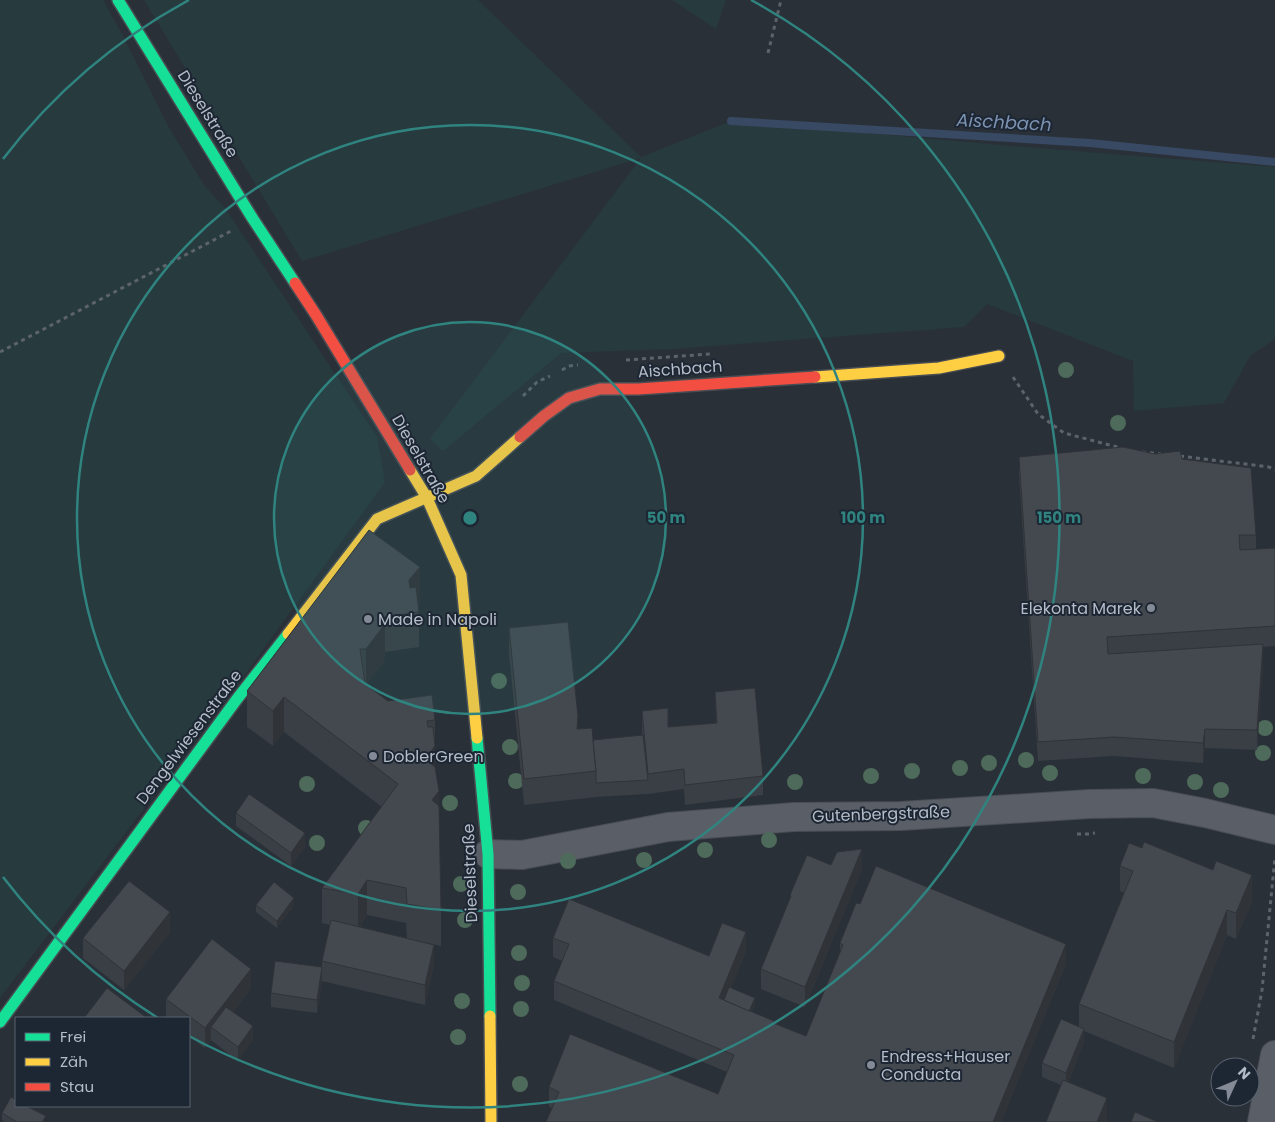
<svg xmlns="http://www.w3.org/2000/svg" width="1275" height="1122" viewBox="0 0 1275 1122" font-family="Poppins,sans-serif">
  <rect width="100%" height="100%" fill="#2a3038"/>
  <!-- green -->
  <g fill="#273a3e">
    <path d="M0,0H103L122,34L168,126L204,185L225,208L377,437L385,482L227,699L0,998Z"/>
    <path d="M144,0H478L641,157L731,121L1025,147L1275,167V339L1250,356L1224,403L1134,411L1133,361L987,304L964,327L673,349L561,353L443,451L430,439L641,158L302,261Z"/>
    <path d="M672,0H726L716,29Z"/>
  </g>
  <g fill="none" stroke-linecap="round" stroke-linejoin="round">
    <!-- stream -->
    <path stroke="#384963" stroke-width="8" d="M731,121L1090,143L1275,162"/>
    <defs>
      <g id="street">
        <path d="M488,854L522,855L668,827L794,817L901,816L1089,804L1153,803L1205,813L1275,830"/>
        <path d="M1262,1122L1275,1055"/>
      </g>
      <g id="fast">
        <path d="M118,0L253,219L295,283"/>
        <path d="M477,738L488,854L490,1016"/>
        <path d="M0,1022L237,699L288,634"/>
      </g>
      <g id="slow">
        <path d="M815,377L939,368L999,356"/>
        <path d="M410,470L427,498L461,575L477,738"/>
        <path d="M288,634L377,519L476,476L520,437"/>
        <path d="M490,1016L491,1122"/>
      </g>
      <g id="jam">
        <path d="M295,283L316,315L410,470"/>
        <path d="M520,437L544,416L569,398L600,389H638L815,377"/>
      </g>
    </defs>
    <!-- street casing -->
    <use href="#street" stroke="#484c53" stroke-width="30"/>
    <!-- fast casing -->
    <use href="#fast" stroke="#484c53" stroke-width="14"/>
    <!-- slow casing -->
    <use href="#slow" stroke="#484c53" stroke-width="14"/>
    <!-- jam casing -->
    <use href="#jam" stroke="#484c53" stroke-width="14"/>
    <!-- path -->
    <g stroke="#5d636a" stroke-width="3" stroke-dasharray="4 4" stroke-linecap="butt">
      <path d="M768,53L781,0"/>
      <path d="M0,352L231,231"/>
      <path d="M626,360L710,354"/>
      <path d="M562,370L569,366L578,365"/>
      <path d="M1013,377L1038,414L1064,433L1121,448"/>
      <path d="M523,396L537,382L550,376"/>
      <path d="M1142,452L1161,454"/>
      <path d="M1180,456L1269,467L1275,470"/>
      <path d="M1077,834H1089L1095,833"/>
      <path d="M1253,1039L1262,990L1275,857"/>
    </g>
    <!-- street -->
    <use href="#street" stroke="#5a5e66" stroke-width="28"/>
    <!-- fast -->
    <use href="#fast" stroke="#16e098" stroke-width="11"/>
    <!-- slow -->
    <use href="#slow" stroke="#ffcf43" stroke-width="11"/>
    <!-- jam -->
    <use href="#jam" stroke="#f24e42" stroke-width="11"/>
  </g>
  <!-- trees -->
  <g fill="#4e6a5a">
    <circle cx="1066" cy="370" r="8"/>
    <circle cx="1118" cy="423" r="8"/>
    <circle cx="499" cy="681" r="8"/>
    <circle cx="1265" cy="728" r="8"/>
    <circle cx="510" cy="747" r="8"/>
    <circle cx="1263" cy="753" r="8"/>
    <circle cx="1026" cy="760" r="8"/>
    <circle cx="989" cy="763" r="8"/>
    <circle cx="960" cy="768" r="8"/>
    <circle cx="912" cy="771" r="8"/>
    <circle cx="1050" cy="773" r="8"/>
    <circle cx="871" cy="776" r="8"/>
    <circle cx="1143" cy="776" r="8"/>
    <circle cx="516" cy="781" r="8"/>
    <circle cx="795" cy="782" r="8"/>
    <circle cx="1195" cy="782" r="8"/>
    <circle cx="307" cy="784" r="8"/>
    <circle cx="1221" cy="790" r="8"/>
    <circle cx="450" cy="803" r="8"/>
    <circle cx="366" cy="828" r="8"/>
    <circle cx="769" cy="840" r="8"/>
    <circle cx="317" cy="843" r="8"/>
    <circle cx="705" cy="850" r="8"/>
    <circle cx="644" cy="860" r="8"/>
    <circle cx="568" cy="861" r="8"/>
    <circle cx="461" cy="884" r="8"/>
    <circle cx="518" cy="892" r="8"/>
    <circle cx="465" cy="920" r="8"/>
    <circle cx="519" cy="953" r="8"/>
    <circle cx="522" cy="983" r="8"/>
    <circle cx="462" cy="1001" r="8"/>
    <circle cx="521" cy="1009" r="8"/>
    <circle cx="458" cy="1037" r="8"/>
    <circle cx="520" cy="1084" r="8"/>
  </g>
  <!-- wall -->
  <g fill="#3a3f45" fill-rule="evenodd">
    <path d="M1155,454L1182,459L1256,535V549L1275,548V646L1263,647V664L1257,750L1205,748L1203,763L1114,756L1038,761L1019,476V457Z"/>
    <path d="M369,530L420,602L418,604L419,612V647L385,652V660L366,684L388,701L435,720V767L439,806L441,910V946L427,943L434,965L425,1005L322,981L317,1013L271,1007V993L322,967V961L330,925L322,923V888L382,807L284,732L273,746L247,727V691ZM367,915L406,923L407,938L360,927Z"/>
    <path d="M509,628L578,729L593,740L642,735V711L668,727L716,723L715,692L763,776V795L685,805L684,789L648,794L596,797L524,805L509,653Z"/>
    <path d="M236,813L305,847L291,866L236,826Z"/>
    <path d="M831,865L862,869L805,1007L761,989V969L790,899V895Z"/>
    <path d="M1120,866L1252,901L1236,939L1227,935L1174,1068L1084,1031V1042L1068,1082L1107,1118L1106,1122H1046L1061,1085L1042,1077V1063L1079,1027V1004L1124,893L1120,891Z"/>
    <path d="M256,905H294L277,928L256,912Z"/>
    <path d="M170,932L124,990L83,958V938Z"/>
    <path d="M553,938L709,956L746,952L731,988L755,1004L752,1012L774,1023L806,1036L840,954V943L1066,964L1001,1122H546L552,1108L549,1107V1087L718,1094L727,1072L554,1000V981L562,961L553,957Z"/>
    <path d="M251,988L233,1012L253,1040L238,1061L211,1040L205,1048L189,1036V1018H166V999Z"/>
    <path d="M2,1113L46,1122H5L2,1120Z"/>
  </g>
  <!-- shaded-wall -->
  <g fill="#303338">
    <path d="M420,567V602L411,613L409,580Z"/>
    <path d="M385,624V660L366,684V649Z"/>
    <path d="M1263,644V664L1257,750V730Z"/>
    <path d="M284,697V732L273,746V711Z"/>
    <path d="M1205,729V748L1203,763V743Z"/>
    <path d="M435,746V782L425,759Z"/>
    <path d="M439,791V826L432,800Z"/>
    <path d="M305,833V847L291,866V853Z"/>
    <path d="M862,849V869L805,1007V987Z"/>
    <path d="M1252,875V901L1236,939V913Z"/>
    <path d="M367,880V915L358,930V894Z"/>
    <path d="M294,898V905L277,928V921Z"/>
    <path d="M1227,910V935L1174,1068V1042Z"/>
    <path d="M170,912V932L124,990V971Z"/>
    <path d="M746,932V952L722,1012L719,998Z"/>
    <path d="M1066,944V964L1001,1122H993Z"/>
    <path d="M434,945V965L425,1005V985Z"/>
    <path d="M322,967V981L317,1013V1000Z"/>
    <path d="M251,969V988L217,1032L211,1027V1040L205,1048V1028Z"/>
    <path d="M755,998V1004L745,1028V1022Z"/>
    <path d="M253,1026V1040L238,1061V1047Z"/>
    <path d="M1084,1029V1042L1066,1086V1073Z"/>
    <path d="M1107,1098V1118L1106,1122H1097Z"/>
  </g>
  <!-- building -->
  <g fill="#444950" stroke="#303338">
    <path d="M1123,447L1155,454L1180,451L1182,459L1251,468L1256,535H1239L1240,550L1275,548V626L1107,637L1108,654L1263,644L1257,730L1205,729L1203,743L1114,737L1038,742L1019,457Z"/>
    <path d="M369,530L420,567L409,580L410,588L416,587L419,612L384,617L385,624L366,649H360L365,684L388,701L432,695L435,720L427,721L428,727H433L435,746L425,759L435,767L439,791L432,800L439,806L441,910L407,904L406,888L367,880L358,894L322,888L398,784L284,697L273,711L247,691Z"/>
    <path d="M568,622L578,716L577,729L592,728L596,771L524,779L509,628Z"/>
    <path d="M755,688L763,776L685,785L684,769L648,774L642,711L668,708V727L717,723L715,692Z"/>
    <path d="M643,735L648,780L596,783V771L593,740Z"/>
    <path d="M249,794L305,833L291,853L236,813Z"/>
    <path d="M1144,842L1213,870L1216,861L1252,875L1236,913L1227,910L1174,1042L1079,1004L1133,871L1120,866L1129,843L1142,848Z"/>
    <path d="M862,849L805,987L761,969L791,896L790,895L807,855L831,865L837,852Z"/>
    <path d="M876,866L1066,944L993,1122H546L559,1092L549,1087L570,1034L718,1094L734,1055L554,981L569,944L553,938L569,899L709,956L722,923L746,932L719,998L774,1021L773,1023L806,1036L843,945L840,943L856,903L860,904Z"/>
    <path d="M129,881L170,912L124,971L83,938Z"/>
    <path d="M274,882L294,898L277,921L256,905Z"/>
    <path d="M331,920L434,945L425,985L322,961Z"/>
    <path d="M212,939L251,969L205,1028L166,999Z"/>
    <path d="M275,961L322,967L317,1000L271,993Z"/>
    <path d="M729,987L755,998L749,1011L724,1000Z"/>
    <path d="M107,988L147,1018H84Z"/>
    <path d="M226,1007L253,1026L238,1047L211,1027Z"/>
    <path d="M1061,1019L1084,1029L1066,1073L1042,1063Z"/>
    <path d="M1063,1080L1107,1098L1097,1122H1046Z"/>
    <path d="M11,1097L16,1100V1106H26L46,1116L42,1122H17L2,1113Z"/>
    <path d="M1135,1112L1158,1122H1131Z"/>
  </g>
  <!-- distance rings -->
  <circle cx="470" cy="518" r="196" fill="#308480" fill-opacity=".12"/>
  <g fill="none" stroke="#308480" stroke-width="2.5">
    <circle cx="470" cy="518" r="196"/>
    <circle cx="470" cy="518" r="393"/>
    <path d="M158 1018A589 589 0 0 1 3 877M3 159A589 589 0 0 1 189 0M751 0A589 589 0 1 1 189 1036"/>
  </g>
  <!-- markers -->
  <g fill="#848b96" stroke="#1d2633" stroke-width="2">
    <circle cx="1151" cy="608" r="5"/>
    <circle cx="368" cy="619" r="5"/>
    <circle cx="373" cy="756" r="5"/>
    <circle cx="871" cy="1065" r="5"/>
  </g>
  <g text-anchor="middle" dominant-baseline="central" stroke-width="4" stroke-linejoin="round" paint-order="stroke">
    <!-- street labels -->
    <g font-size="16" fill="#b4bcc9" stroke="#1d2633">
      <text transform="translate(208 114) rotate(58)">Dieselstraße</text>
      <text transform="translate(680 369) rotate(-4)">Aischbach</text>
      <text transform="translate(421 459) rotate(60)">Dieselstraße</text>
      <text transform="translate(189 737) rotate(-53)">Dengelwiesenstraße</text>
      <text transform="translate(881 814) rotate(-2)">Gutenbergstraße</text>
      <text transform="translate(470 873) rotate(-92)">Dieselstraße</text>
    </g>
    <!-- poi labels -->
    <g font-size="16" fill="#b4bcc9" stroke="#1d2633" text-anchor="start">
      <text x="1141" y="608" text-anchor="end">Elekonta Marek</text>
      <text x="378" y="619">Made in Napoli</text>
      <text x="383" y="756">DoblerGreen</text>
      <text x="881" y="1056">Endress+Hauser<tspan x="881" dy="18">Conducta</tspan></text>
    </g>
    <!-- water labels -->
    <g font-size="18" font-style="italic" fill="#7c92b1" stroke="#1d2633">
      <text transform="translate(1004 122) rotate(3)">Aischbach</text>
    </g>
  </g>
  <circle cx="470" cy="518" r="8" fill="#308480" stroke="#1d2633" stroke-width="2.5"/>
  <g font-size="15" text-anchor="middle" font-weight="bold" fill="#308480" stroke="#1d2633" stroke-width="4" stroke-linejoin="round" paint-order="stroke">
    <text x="666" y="523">50 m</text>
    <text x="863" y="523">100 m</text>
    <text x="1059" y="523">150 m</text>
  </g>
  <!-- legend -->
  <rect x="15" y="1017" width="175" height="90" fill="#1d2633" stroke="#59626f"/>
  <rect x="25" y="1033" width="25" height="8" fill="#16e098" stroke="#59626f"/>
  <text x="60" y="1042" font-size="15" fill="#b4bcc9">Frei</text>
  <rect x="25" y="1058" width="25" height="8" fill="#ffcf43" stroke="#59626f"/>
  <text x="60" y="1067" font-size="15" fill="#b4bcc9">Zäh</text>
  <rect x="25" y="1083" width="25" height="8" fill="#f24e42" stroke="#59626f"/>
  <text x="60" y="1092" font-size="15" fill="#b4bcc9">Stau</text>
  <!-- north arrow -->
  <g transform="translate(1235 1082) rotate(46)"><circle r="24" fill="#1d2633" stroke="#59626f"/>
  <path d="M0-4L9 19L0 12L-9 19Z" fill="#848b96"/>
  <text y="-8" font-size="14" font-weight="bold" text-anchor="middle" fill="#b4bcc9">N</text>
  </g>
</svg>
